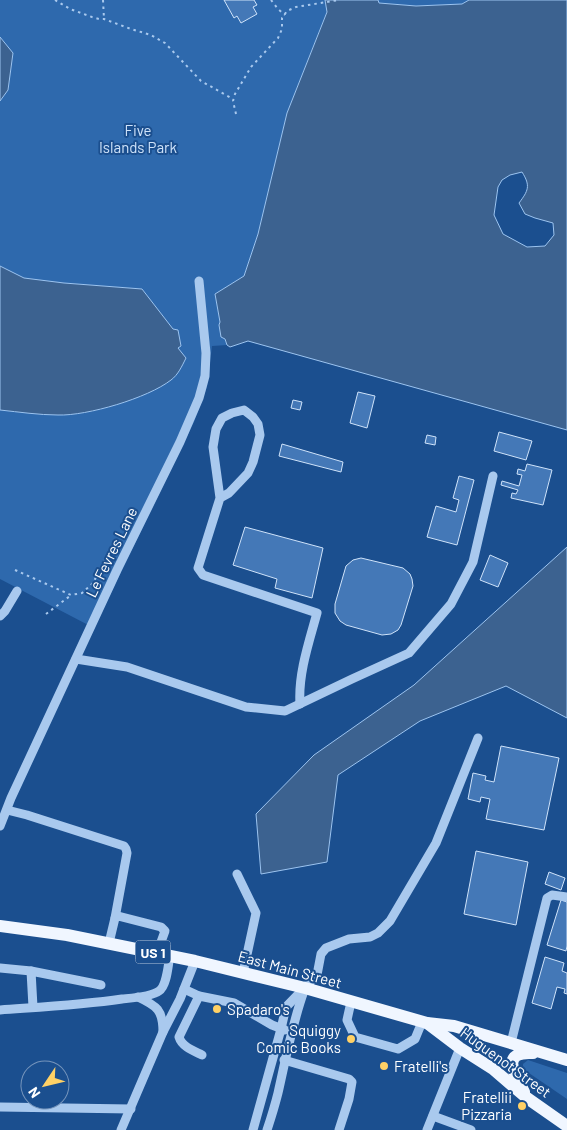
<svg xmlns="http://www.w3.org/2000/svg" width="567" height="1130" viewBox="0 0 567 1130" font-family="Barlow,sans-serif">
  <rect width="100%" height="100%" fill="#1b4f8f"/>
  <!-- green -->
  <g fill="#2e69ad">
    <path d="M0,0H325L327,11L287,113L258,234L244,276L215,294L220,322L219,325L227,345L212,346L207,387L194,422L94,628L0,579V410C19,412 38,415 58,415C94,416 139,398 171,380L178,347L181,346L178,330L173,329L142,289L64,283L24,278L0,266V101L8,90L13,54L0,37Z"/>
    <path d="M378,0H469L462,4L416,6L379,3Z"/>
    <path d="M528,1060L567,1073V1099L523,1069V1064Z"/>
  </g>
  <!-- water -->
  <g fill="#3c6290" stroke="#9cc4f0" fill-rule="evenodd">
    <path d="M325,0H378L379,3L416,6L462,4L469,0H567V430L248,341L230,347L227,345L225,339L221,337L219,325L220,322L215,294L244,276L258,234L287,113L327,12ZM522,172C531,186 528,191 519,203L525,214L535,218L553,223L554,235L545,246L527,247L503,234L494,215L498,187L502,180L510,175Z"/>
    <path d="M0,37L13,53L8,90L0,101Z"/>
    <path d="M0,266L24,278L64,283L142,289L173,329L178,330L181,346L178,348L186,358C182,366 178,375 171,380C148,398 87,416 58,415C39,415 19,412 0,410Z"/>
    <path d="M567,547V718L506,686L420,721L338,775L327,862L261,874L256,814L314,755L414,685Z"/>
  </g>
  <!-- building -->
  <g fill="#4478b7" stroke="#cfe3fa">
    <path d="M224,0H254L257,5L253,7L257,14L241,23L237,16L234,18Z"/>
    <path d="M358,392L375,396L367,428L350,423Z"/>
    <path d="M293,400L302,402L300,410L291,408Z"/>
    <path d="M499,432L532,441L526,460L494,451Z"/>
    <path d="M427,435L436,437L435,445L425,443Z"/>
    <path d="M282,444L343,462L341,472L279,456Z"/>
    <path d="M527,464L552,470L543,505L511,498L512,493L516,494L518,490L501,485L502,481L519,486L522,475L517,474L518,469L525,471Z"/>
    <path d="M459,476L474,480L457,545L427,537L436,506L456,512L459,500L453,498Z"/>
    <path d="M245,527L323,548L312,598L275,588L277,579L233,565Z"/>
    <path d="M490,555L508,563L498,587L480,580Z"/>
    <path d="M361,558L403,568L410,574L412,579L413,586L401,625L398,630L391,634L382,635L346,625L340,621L335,613V604L346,566L353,560Z"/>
    <path d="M501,746L559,758L544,830L486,819L490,799L481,797L480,802L468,799L473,773L486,776L485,780L494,782Z"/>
    <path d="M476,851L528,862L516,925L464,914Z"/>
    <path d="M549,872L565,878L561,890L545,884Z"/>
    <path d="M561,900L567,902V946L566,951L547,945Z"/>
    <path d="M545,957L564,963L562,971L567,973V994L564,993L565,989L557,987L551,1009L532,1003Z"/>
  </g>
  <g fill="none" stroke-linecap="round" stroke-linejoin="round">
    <!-- path -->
    <g stroke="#a9c9ee" stroke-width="2" stroke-dasharray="2.5 4" stroke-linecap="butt">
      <path d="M55,0L70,9L92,17L99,19H104L131,29L151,35L165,43L201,81L233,99"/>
      <path d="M103,0L104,19"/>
      <path d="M271,0L278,9L285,15"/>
      <path d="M236,114L233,101L235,94L251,67L278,38L282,29V18L287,11L296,7L339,0"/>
      <path d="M15,570L71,595L82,593L93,583L106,558"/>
      <path d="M46,614L70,596"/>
    </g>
    <!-- minor -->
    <g stroke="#a9c9ee" stroke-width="9">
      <path d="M220,498L229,493L248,473L253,462L260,435L258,424L253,417L244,410L232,413L222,418L216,429L213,447L220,498L198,568L203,575L317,613C309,642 298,674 300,704"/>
      <path d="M0,616L5,611L17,591"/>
      <path d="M76,659L127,667L246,707L285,711L352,679L409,653L451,604L473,562L493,476"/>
      <path d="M7,810L27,815L124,846L126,849L127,853L115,918"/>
      <path d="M0,826L11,798L117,570L180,442L199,398L205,376L206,353L199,281"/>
      <path d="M237,874L256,913L243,973"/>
      <path d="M109,943L115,918L118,916L161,927L165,931L157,953"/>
      <path d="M0,968L31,971"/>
      <path d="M184,989L199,996L234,1003L272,1025L285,1030"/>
      <path d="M199,996L179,1037C182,1047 194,1051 202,1055"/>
      <path d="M138,997C157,1006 163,1010 163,1032"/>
      <path d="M351,1002L347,1020L355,1037L398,1049L415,1039L422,1022"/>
      <path d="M33,1007L31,971L101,985"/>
      <path d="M0,1010C41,1007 81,1005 122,999C132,998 151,997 159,991C167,986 168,965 170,955"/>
      <path d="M511,1043L547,898L552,895L567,897"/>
      <path d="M284,1060L349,1079L352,1082L349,1099L339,1130"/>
      <path d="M0,1107L131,1109"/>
      <path d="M433,1116L471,1130"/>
      <path d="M121,1130L163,1032L180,999L195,961"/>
      <path d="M253,1130L281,1029L286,1007L317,975L321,954L326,948L349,939L370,937L378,933L390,921L436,843L478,738"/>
      <path d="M267,1130C271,1118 275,1105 278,1093C286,1058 292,1024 304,991"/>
      <path d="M427,1130L460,1048"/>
    </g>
    <!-- major -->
    <g stroke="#f0f6ff" stroke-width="12">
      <path d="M0,926L67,935L195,961L305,988L427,1023L454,1026L567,1060"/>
      <path d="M427,1023L460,1048L493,1069L527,1098L567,1126"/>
      <path d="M524,1092C515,1075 499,1051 533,1053"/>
    </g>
  </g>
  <!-- markers -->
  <g fill="#ffd166" stroke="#1b4f8f" stroke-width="2">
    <circle cx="217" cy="1009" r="5"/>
    <circle cx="351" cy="1039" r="5"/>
    <circle cx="384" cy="1066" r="5"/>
    <circle cx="522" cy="1106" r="5"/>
  </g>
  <g text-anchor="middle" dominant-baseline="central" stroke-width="4" stroke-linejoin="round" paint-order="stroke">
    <!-- shield labels -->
    <rect fill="#1b4f8f" stroke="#bbcadd" stroke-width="1" x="135.5" y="940.5" width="35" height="23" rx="4"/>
    <g font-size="14" font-weight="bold" fill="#fff">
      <text x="153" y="952">US 1</text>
    </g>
    <!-- park labels -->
    <g font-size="15" fill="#cfe3fa" stroke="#1b4f8f">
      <text x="138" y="130">Five<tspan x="138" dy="17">Islands Park</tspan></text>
    </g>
    <!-- street labels -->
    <g font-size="15" fill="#fff" stroke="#1b4f8f">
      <text transform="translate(111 552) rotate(-64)">Le Fevres Lane</text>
      <text transform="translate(290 969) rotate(15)">East Main Street</text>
      <text transform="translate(506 1062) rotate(36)">Huguenot Street</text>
    </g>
    <!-- poi labels -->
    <g font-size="15" fill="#fff" stroke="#1b4f8f" text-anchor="start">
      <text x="227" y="1009">Spadaro's</text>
      <text x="341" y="1030" text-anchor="end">Squiggy<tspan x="341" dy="17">Comic Books</tspan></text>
      <text x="394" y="1066">Fratelli's</text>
      <text x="512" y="1097" text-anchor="end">Fratellii<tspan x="512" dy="17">Pizzaria</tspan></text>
    </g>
  </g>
  <!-- north arrow -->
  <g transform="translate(45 1085) rotate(235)"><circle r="24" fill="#1b4f8f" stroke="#7695bc"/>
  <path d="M0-4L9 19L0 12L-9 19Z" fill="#ffd166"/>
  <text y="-8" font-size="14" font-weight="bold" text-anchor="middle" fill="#ffffff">N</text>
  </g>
</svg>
